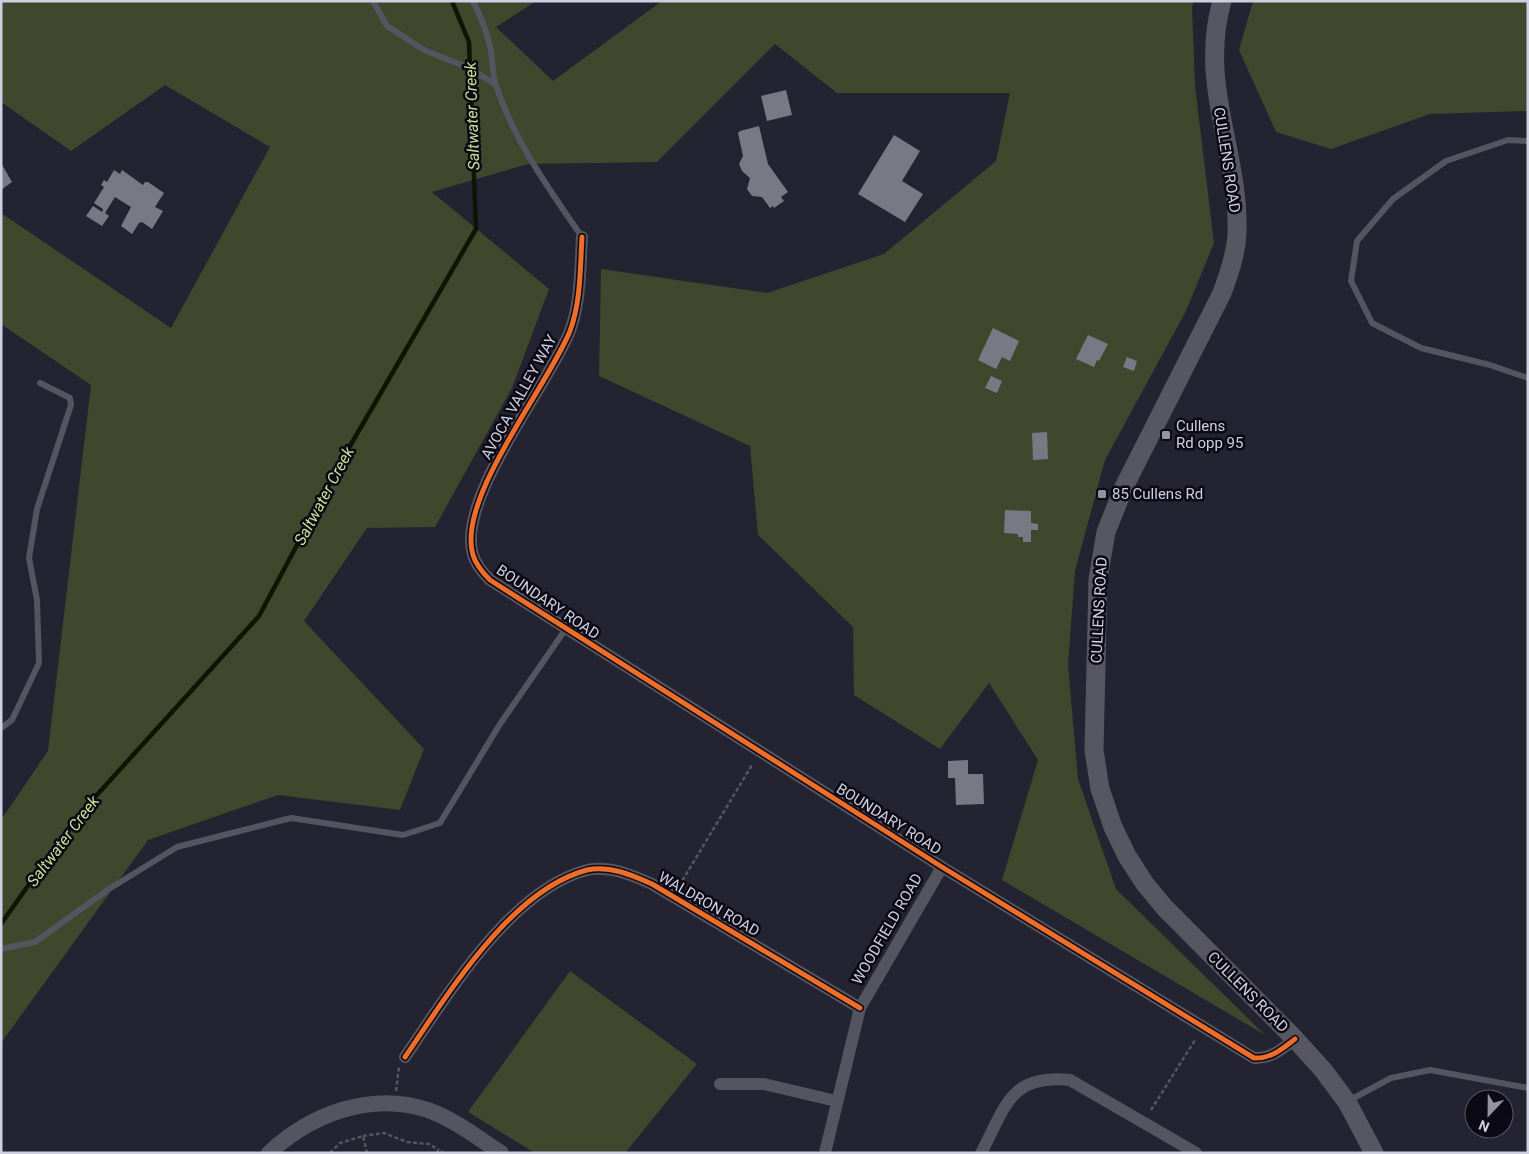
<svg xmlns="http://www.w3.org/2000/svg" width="1529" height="1154" viewBox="0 0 1529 1154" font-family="Roboto,sans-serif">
  <rect width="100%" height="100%" fill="#242331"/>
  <!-- green -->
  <g fill="#41472d">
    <path d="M1,1H536L496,27L553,81L662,1H1194L1192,7L1195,86L1214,243L1186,311L1105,460L1075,571L1068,665L1078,779L1116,889L1265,1035L1002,880L1038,760L989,683L940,749L854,695L853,627L758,535L750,446L599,376L601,269L767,293L884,254L996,161L1010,93H837L775,44L657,162L528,164L432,192L549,289L512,388L435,527L367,528L304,621L424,749L400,810L278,795L148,840L1,1043V820L48,751L91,385L1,324V213L171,328L270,147L165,85L71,151L1,102Z"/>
    <path d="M1253,1H1528V111L1430,114L1331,149L1276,132L1239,50Z"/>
    <path d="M570,971L697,1064L625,1153H535L468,1112Z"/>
  </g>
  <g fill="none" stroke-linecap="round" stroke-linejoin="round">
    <!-- stream -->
    <path stroke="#101404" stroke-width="4.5" d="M1,924L76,818L259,616L350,446L476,229L469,42L452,1"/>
  </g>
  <!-- building -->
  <g fill="#797885">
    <path d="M786,90L792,115L767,121L761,96Z"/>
    <path d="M759,126L768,164L788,192L781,197L784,201L774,208L773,206L770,208L762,197L752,196L747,189L750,178L742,171L739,164L743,156L738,133L740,131Z"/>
    <path d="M894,135L920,151L902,181L923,194L905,222L858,194Z"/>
    <path d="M1,163L12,182L1,190Z"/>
    <path d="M114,170L120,174L122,170L143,185L145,182H148L164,193L155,207L163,211L152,229L142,222L139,223L132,234L121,226L131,207L115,197L105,213L109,216L102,226L86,216L93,206L102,212L103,209L94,203L104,187L101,185L104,180L107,182Z"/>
    <path d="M993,328L1019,341L1010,361L1002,357L996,369L978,360Z"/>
    <path d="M1088,335L1108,344L1099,361L1097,360L1094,367L1076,359Z"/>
    <path d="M1127,357L1137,361L1134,371L1123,367Z"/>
    <path d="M991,376L1002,381L997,393L985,388Z"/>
    <path d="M1047,432L1048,459L1033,460L1032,433Z"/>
    <path d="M1005,510L1031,511V523L1038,524V530H1031V542H1023V537H1018V534L1004,533Z"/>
    <path d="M968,760V774H983L984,804L956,805L955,778H948V761Z"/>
  </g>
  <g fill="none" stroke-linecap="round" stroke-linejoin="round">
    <!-- path -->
    <g stroke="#565660" stroke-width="2.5" stroke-dasharray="4 2.5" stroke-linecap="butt">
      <path d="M679,886L752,765"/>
      <path d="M396,1091L399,1067"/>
      <path d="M1151,1110L1195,1040"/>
      <path d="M363,1136L384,1133L407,1142L429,1144L439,1150"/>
      <path d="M330,1153L340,1143L363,1136L367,1153"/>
      <path d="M436,1153L439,1150L444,1153"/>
    </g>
    <!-- service -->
    <g stroke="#555461" stroke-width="6">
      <path d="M373,1L387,26L424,50L469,68L495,84"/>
      <path d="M473,1C481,17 488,34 491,51C493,62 492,74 496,85C514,141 549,189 582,237"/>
      <path d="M1528,141L1508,140L1446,161L1393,199L1357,241L1351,281L1372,323L1421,348L1490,365L1528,378"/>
      <path d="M1,728L12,720L39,663L37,600L29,558L37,509L71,405L70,398L40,383"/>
      <path d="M1,949L35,942L109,889L177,847L291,818L403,835L440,823L500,724L565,630"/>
      <path d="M1348,1101L1391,1078L1430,1070L1528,1088"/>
    </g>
    <!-- minor -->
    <g stroke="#555461" stroke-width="12">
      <path d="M582,237C580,269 581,301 570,331C548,386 456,499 473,555C476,565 483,573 490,580L942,867L1254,1058C1271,1059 1282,1049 1295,1039"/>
      <path d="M405,1057C447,996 510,890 587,870C609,865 632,875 652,884L860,1008"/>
      <path d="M720,1084H764L836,1101"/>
      <path d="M825,1153L860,1008L942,867"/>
      <path d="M981,1153C1006,1107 1009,1074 1070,1080L1196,1153"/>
    </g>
    <!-- tertiary -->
    <path stroke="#555461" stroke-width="16" d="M269,1153C311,1114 371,1091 428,1110C455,1120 478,1138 501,1153"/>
    <!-- secondary -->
    <path stroke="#575762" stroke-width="19" d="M1222,1C1198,86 1240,152 1237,234C1236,254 1229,274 1222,293L1124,487L1106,532L1098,579L1094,750L1100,789L1113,827L1127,856L1145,884L1165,908L1295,1039L1323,1070L1347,1102L1374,1153"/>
    <defs>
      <g id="cycleway">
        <path d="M582,237C580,269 581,301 570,331C548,386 456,499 473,555C476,565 483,573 490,580L942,867L1254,1058C1271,1059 1282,1049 1295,1039"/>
        <path d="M405,1057C447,996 510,890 587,870C609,865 632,875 652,884L860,1008"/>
      </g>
    </defs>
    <!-- cycleway casing -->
    <use href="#cycleway" stroke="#0a0914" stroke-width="8"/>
    <!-- cycleway -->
    <use href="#cycleway" stroke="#ee6e29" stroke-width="5"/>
  </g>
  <!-- markers -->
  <g fill="#9493a3" stroke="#0a0914" stroke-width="2">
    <rect x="1161" y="430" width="10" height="10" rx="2.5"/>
    <rect x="1097" y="489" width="10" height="10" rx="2.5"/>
  </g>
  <g text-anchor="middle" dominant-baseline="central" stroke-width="5" stroke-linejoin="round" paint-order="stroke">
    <!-- street labels -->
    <g font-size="15" fill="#d0cfe1" stroke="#0a0914">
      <text transform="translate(1227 160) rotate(81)">CULLENS ROAD</text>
      <text transform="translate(519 397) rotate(-61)">AVOCA VALLEY WAY</text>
      <text transform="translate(548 602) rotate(34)">BOUNDARY ROAD</text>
      <text transform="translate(1099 610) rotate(-87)">CULLENS ROAD</text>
      <text transform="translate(889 819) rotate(32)">BOUNDARY ROAD</text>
      <text transform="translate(709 904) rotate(30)">WALDRON ROAD</text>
      <text transform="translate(887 929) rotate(-60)">WOODFIELD ROAD</text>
      <text transform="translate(1248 992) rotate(45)">CULLENS ROAD</text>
    </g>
    <!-- poi labels -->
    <g font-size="15" fill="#d0cfe1" stroke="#0a0914" text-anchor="start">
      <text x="1176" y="426">Cullens<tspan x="1176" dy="17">Rd opp 95</tspan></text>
      <text x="1112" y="494">85 Cullens Rd</text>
    </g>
    <!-- water labels -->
    <g font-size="16" font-style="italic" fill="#cede97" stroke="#0a0914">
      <text transform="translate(472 116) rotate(-92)">Saltwater Creek</text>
      <text transform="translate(324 496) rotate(-62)">Saltwater Creek</text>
      <text transform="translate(63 841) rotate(-53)">Saltwater Creek</text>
    </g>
  </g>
  <!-- border -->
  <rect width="1529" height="1154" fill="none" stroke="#d0cfe1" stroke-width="5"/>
  <!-- north arrow -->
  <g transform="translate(1489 1114) rotate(202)"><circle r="24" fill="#0a0914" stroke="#595866"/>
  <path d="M0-4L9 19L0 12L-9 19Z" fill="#9493a3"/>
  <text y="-8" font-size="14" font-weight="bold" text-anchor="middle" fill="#d0cfe1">N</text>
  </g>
</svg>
